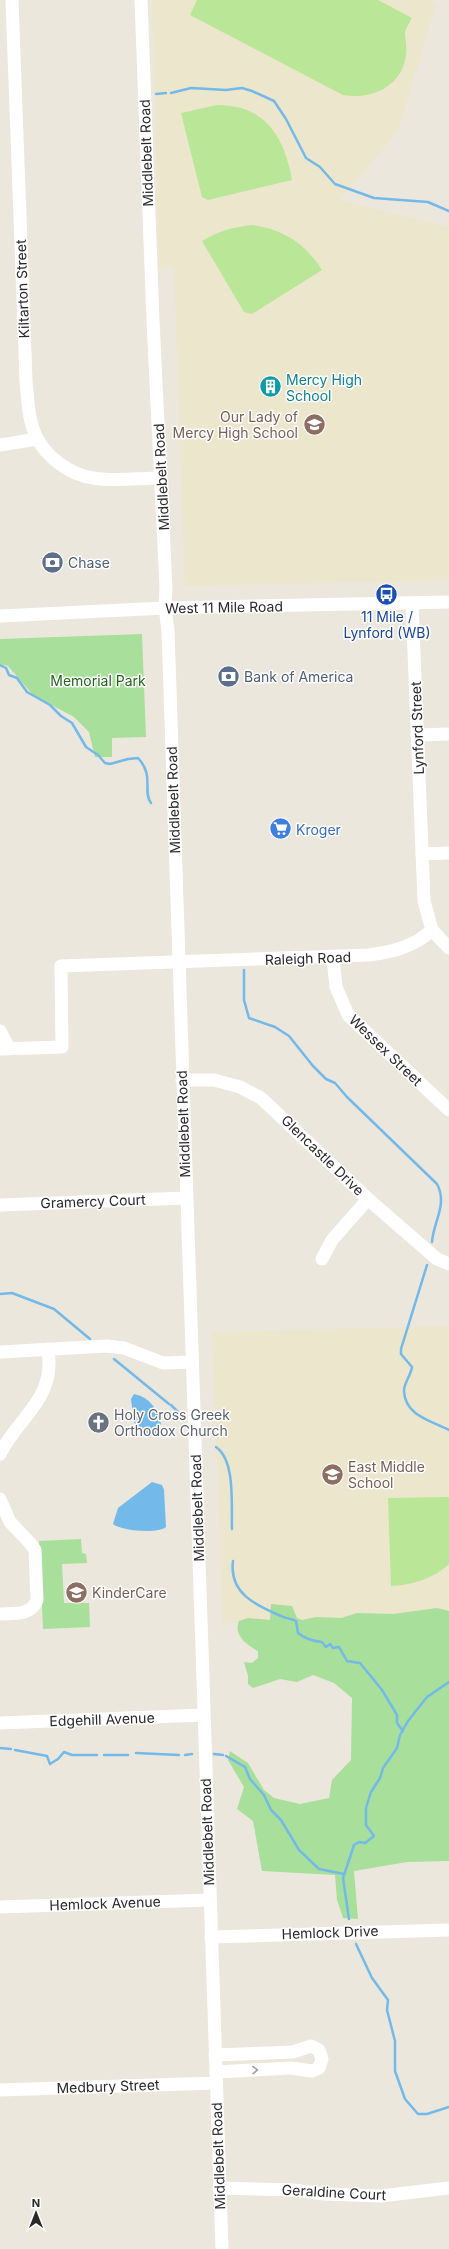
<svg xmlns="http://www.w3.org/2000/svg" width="449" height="2249" viewBox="0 0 449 2249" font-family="Inter,sans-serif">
  <rect width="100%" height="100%" fill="#ebe7dc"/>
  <!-- education -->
  <g fill="#ece6cc">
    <path d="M152,0H430L436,4L398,131L340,200L449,227V580L185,586L174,268H159Z"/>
    <path d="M449,1326V1617L223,1623L212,1332Z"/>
  </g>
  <!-- green -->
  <g fill="#a8df9b">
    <path d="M142,634L146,737L112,738V757H95L89,732L74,717L33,695L8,666L0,664V639Z"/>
    <path d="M81,1539L82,1553L86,1554L87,1563L62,1564L64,1603H89L90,1627L43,1629L39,1541Z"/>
    <path d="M271,1604L292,1606L297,1618L302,1620L316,1617L341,1618L357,1613L393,1614L437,1608L449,1611V1861L407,1862L354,1871L358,1919L343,1918L337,1900L335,1875L262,1871L253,1821L237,1809L244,1787L228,1760L230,1751L248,1763L264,1790L274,1798L300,1804L329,1798L332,1780L351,1760L352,1698L334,1683L313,1675L297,1682L280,1679L253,1688L248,1684V1676L244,1662L252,1663L258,1658V1651C247,1645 233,1635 239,1621L248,1618L270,1620Z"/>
  </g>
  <!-- pitch -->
  <g fill="#b9e697">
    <path d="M197,0H378L412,18C410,22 406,28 405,32C405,41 408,50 405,60C399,88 369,100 343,95L190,15Z"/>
    <path d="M217,105C265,105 284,136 292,180L208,200L202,197L181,113Z"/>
    <path d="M253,225C284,230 305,243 322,270L252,314L244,312L202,241C219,231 233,227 253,225Z"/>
    <path d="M449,1497V1564C433,1579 412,1585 391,1586L388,1498Z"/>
  </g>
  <!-- water -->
  <g fill="#73b9e9">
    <path d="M134,1394C149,1397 158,1409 161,1424L154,1436L141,1433L134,1422L131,1399Z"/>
    <path d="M152,1482L162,1485L164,1490L166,1527C158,1534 121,1531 113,1524L118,1508Z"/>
  </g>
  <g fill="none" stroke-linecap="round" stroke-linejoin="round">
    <!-- stream -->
    <g stroke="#73b9e9" stroke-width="2.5">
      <path d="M171,93L191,88L226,90L242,88L252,91L274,101L286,119L306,158L320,167L335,184L374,198L428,202L449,211"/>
      <path d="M156,94L166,93"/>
      <path d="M0,665L6,668L9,675L17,678L27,692L50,705L61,716L72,723L86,747L98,755L105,763L110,764L128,759L138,758C155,776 142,791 151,803"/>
      <path d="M244,970V1000L249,1018L275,1027L289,1036L313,1066L326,1079L335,1083L347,1097L437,1184C448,1204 433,1223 432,1242"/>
      <path d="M427,1265L401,1349V1354L412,1367C411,1375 404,1383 404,1391C405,1416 432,1421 449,1430"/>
      <path d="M0,1294L12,1293L54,1309L90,1339"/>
      <path d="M114,1359L169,1404"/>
      <path d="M171,1405L179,1413"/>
      <path d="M216,1447C236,1461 231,1506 232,1529"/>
      <path d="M233,1561C229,1593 255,1605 281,1616C286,1619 291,1618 296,1621L298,1633C305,1639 312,1641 322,1642L326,1647L330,1644L333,1648L339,1647L347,1661L360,1663L382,1690L397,1715V1723L403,1731"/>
      <path d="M0,1748L11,1749"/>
      <path d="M15,1750L47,1756L50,1764L58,1759L64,1752L72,1755H97"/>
      <path d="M136,1753L179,1755"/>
      <path d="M214,1754L223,1755"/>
      <path d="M104,1755H128"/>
      <path d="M185,1755L192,1754"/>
      <path d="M226,1756L245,1767L250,1779L264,1795L271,1810L281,1820L299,1850L319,1869L344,1874"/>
      <path d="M349,1919L343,1878L354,1845L359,1842L365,1843L374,1836L366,1825V1808L371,1792L380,1778L383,1768L397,1748L400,1735L408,1721L427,1697L449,1682"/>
      <path d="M356,1944L372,1978L388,2000L387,2010L395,2041V2071L405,2099L418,2114H427L449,2107"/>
    </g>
    <!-- minor -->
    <g stroke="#fff" stroke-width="13">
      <path d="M12,0L26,381C28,400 28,421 37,438C47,458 71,475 93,478C114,482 139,478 160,478"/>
      <path d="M141,0L153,321L166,588L165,608L168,630L222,2249"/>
      <path d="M0,445L37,439"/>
      <path d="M412,603L424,901L432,930L449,948"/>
      <path d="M0,616L165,608L449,602"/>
      <path d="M417,735L449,734"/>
      <path d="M422,854L449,853"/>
      <path d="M333,958L336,987L348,1015L449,1110"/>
      <path d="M0,1031L9,1048"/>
      <path d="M0,1049L62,1047L61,966L369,955C392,952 414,947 432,930"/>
      <path d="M182,1080H214L240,1087L261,1098L368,1199L437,1259L449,1264"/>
      <path d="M0,1205L186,1198"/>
      <path d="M322,1259L332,1240L368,1199"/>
      <path d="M0,1352L107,1346L124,1348L163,1363L191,1362"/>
      <path d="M0,1454C19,1416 56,1399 48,1349"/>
      <path d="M0,1499L10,1522L30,1543L35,1550L37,1600C31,1616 14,1613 0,1614"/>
      <path d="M0,1723L203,1715"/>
      <path d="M0,1907L209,1900"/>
      <path d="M211,1937L449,1930"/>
      <path d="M215,2055L293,2052L311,2046L319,2050L322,2059L319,2068L312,2071L291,2068L216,2072"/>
      <path d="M0,2090L216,2083"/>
      <path d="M219,2188L292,2190L325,2194L381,2196L449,2188"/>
    </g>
  </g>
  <!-- one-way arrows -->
  <defs><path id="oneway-chevron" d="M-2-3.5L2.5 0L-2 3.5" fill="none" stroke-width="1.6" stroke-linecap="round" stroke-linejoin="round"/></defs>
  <use stroke="#9f9f9f" href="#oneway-chevron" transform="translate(255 2070) rotate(-3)"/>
  <!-- icons -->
  <defs>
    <symbol id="building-disc" viewBox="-11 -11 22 22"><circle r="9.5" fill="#0f9aa8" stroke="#fff"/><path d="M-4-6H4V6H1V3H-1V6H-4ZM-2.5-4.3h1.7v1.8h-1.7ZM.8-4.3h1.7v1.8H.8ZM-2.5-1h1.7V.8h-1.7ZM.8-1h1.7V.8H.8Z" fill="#fff"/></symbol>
    <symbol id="school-disc" viewBox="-11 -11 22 22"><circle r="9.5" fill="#8d6e63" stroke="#fff"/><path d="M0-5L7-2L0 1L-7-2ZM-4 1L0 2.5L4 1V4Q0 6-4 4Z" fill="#fff"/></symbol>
    <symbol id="bank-disc" viewBox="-11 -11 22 22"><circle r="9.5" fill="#5c6f8a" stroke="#fff"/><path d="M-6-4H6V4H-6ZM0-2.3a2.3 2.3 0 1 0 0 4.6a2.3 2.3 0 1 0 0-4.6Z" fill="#fff"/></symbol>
    <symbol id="bus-disc" viewBox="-11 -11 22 22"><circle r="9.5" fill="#1a4fb4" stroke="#fff"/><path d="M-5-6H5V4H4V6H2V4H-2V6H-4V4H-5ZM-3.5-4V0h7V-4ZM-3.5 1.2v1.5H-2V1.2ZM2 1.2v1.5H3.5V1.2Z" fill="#fff"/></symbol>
    <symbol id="supermarket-disc" viewBox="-11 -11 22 22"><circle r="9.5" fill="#3f7fe0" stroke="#fff"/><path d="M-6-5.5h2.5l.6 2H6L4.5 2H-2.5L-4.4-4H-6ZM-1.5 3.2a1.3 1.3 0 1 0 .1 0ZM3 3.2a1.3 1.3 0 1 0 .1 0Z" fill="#fff"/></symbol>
    <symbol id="church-disc" viewBox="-11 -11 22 22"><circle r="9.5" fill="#6b7280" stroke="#fff"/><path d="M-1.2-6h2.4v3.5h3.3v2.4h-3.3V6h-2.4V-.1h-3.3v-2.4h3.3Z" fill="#fff"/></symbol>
  </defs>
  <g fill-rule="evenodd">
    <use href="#building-disc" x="258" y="374" width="25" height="25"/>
    <use href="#school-disc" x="302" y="412" width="25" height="25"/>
    <use href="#bank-disc" x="40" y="550" width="25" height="25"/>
    <use href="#bus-disc" x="374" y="582" width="25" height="25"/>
    <use href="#bank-disc" x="216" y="664" width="25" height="25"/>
    <use href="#supermarket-disc" x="268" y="816" width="25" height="25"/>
    <use href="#church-disc" x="86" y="1410" width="25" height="25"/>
    <use href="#school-disc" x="320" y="1462" width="25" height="25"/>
    <use href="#school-disc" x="64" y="1580" width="25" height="25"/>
  </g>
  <g text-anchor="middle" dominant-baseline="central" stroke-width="3" stroke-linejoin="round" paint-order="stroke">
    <!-- street labels -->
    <g font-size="14" fill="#292929" stroke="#fff">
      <text transform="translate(146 153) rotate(-92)">Middlebelt Road</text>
      <text transform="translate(22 289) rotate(-92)">Kiltarton Street</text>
      <text transform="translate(161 477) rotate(-93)">Middlebelt Road</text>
      <text transform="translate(224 607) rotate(-1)">West 11 Mile Road</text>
      <text transform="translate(417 728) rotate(-92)">Lynford Street</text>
      <text transform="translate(173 800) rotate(-92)">Middlebelt Road</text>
      <text transform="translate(308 958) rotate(-2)">Raleigh Road</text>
      <text transform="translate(386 1050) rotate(44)">Wessex Street</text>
      <text transform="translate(183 1124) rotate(-92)">Middlebelt Road</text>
      <text transform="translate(323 1155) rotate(44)">Glencastle Drive</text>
      <text transform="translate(93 1201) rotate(-2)">Gramercy Court</text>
      <text transform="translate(197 1508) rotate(-92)">Middlebelt Road</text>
      <text transform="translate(102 1719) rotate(-2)">Edgehill Avenue</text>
      <text transform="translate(207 1832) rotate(-92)">Middlebelt Road</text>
      <text transform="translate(105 1903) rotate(-2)">Hemlock Avenue</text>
      <text transform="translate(330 1932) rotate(-2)">Hemlock Drive</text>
      <text transform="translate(108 2086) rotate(-2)">Medbury Street</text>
      <text transform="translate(218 2156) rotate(-92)">Middlebelt Road</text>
      <text transform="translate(334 2192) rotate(3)">Geraldine Court</text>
    </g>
    <!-- culture labels -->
    <g font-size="14" fill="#0d838f" stroke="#fff" text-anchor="start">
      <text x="286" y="379">Mercy High<tspan x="286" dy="16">School</tspan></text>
    </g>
    <!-- education labels -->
    <g font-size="14" fill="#785e54" stroke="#fff" text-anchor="start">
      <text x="298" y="416" text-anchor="end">Our Lady of<tspan x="298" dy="16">Mercy High School</tspan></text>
      <text x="348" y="1466">East Middle<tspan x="348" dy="16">School</tspan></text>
      <text x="92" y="1592">KinderCare</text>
    </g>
    <!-- service labels -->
    <g font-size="14" fill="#4e5e75" stroke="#fff" text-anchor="start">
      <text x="68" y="562">Chase</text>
      <text x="244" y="676">Bank of America</text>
    </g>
    <!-- transit labels -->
    <g font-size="14" fill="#164399" stroke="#fff">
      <text x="387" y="616">11 Mile /<tspan x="387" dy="16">Lynford (WB)</tspan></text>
    </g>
    <!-- park labels -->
    <g font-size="14" fill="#22631d" stroke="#fff">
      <text x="98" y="680">Memorial Park</text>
    </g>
    <!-- shop labels -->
    <g font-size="14" fill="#366cbe" stroke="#fff" text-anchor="start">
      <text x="296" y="829">Kroger</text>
    </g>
    <!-- worship labels -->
    <g font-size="14" fill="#5b616d" stroke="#fff" text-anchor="start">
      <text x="114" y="1414">Holy Cross Greek<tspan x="114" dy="16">Orthodox Church</tspan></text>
    </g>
  </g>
  <!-- north arrow -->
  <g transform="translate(36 2213)" stroke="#ffffff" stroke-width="3" paint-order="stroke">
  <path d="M0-3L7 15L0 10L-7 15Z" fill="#292929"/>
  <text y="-6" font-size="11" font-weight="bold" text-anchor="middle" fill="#292929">N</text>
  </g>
</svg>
